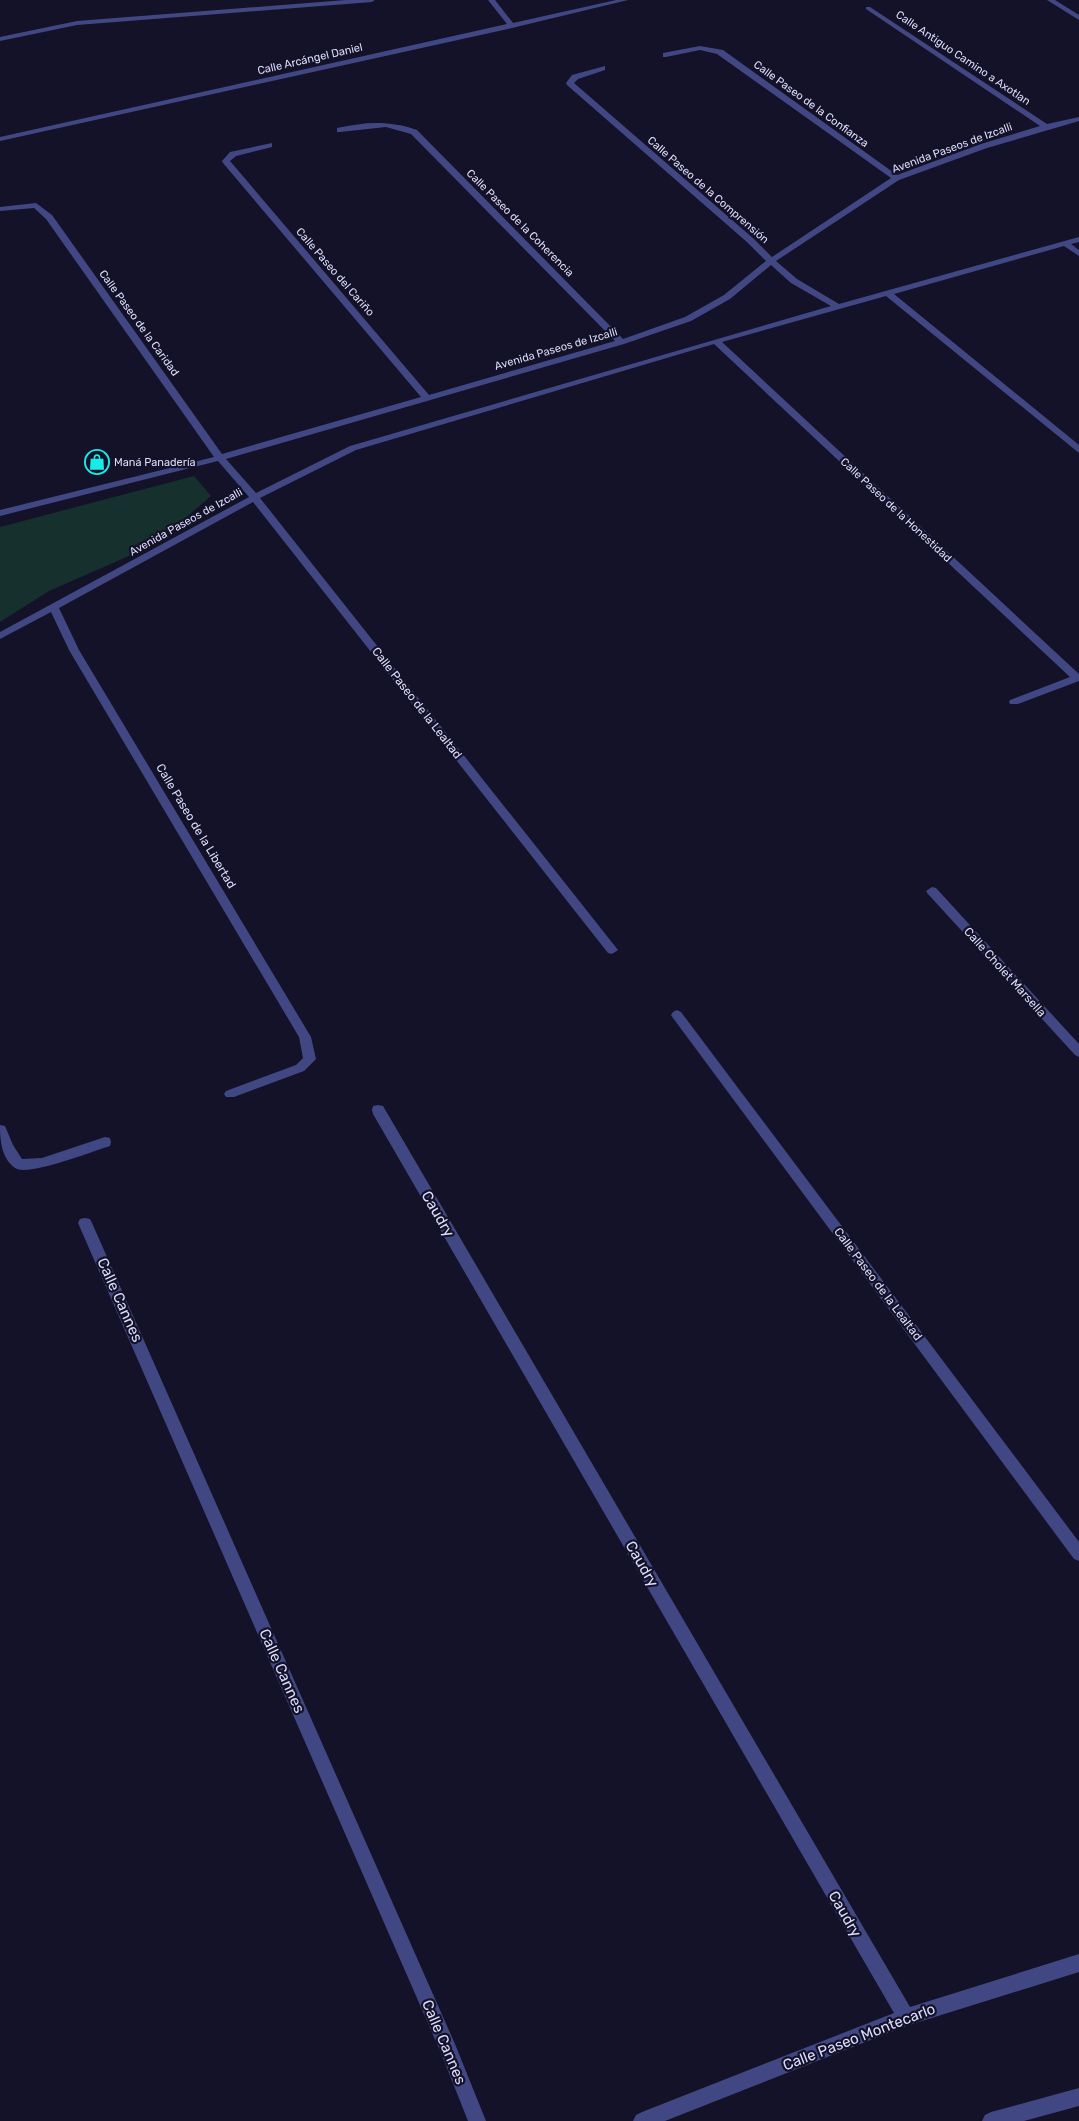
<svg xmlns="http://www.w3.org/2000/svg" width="1079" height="2121" viewBox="0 0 1079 2121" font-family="Rubik,sans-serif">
  <rect width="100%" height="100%" fill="#131228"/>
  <!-- green -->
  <path fill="#16312d" d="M194,476L211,496L154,545L49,591L0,622V527Z"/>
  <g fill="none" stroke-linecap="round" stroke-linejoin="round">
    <!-- minor -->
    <g fill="#414783" fill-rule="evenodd">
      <path d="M346,0H375L372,2L77,25L0,41V37L77,21Z"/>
      <path d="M488,0H495L513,23L616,0H628L512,28L0,141V137L507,24Z"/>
      <path d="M1047,0H1055L1079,15V20Z"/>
      <path d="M866,7H870L1047,124L1079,117V121L987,148L899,180L776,261L797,279L839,304L1079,237V242L1071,244L1079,250V256L1064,246L894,294L1079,445V453L886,296L722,342L1079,674V681L1018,704H1010L1009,702L1010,700L1070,677L714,344L356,450L260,498L618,950L612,954L608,953L253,502L59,608L79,650L311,1037L316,1059L304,1071L234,1097H226L224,1094L226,1091L296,1065L303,1058L299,1037L69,650L51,612L0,639V632L249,497L218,461L0,516V510L214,457L46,219L34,208L0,211V207L36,203L52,215L222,454L421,397L223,163L222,161L230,152L272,143V147L236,156L230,161L429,395L615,341L411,134L386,127L340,132H337V128C365,122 389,120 417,130L623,339L685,317L724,295L766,261L748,243L567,85L566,83L572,75L605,66V70L578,79L574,83L754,239L772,257L891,178L717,54L700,50L666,57H663V53L700,46L723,50L897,175L981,144L1040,126L866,9ZM771,265L791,283L831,306L350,446L256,493L226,459L624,344L691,321L730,299Z"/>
      <path d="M932,887L936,888L1079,1044V1057L1075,1055L928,894L926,891Z"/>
      <path d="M677,1010L681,1012L1079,1542V1561L1074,1559L673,1018L671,1015L673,1012Z"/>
      <path d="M378,1105L383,1106L910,2007L1079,1954V1972L906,2026L665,2121H633L636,2115L642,2112L894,2013L373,1114L372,1110L373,1106Z"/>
      <path d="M0,1125L5,1126L13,1145L22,1159L42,1158L105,1137L110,1138L111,1142L110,1146C93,1151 28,1177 15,1168C1,1158 0,1139 0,1125Z"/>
      <path d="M85,1218L90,1219L92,1223L455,2044L486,2121H468L441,2053L78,1223L80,1219Z"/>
      <path d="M1079,2088V2106L1024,2121H982L985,2115L991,2112Z"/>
    </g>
  </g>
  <!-- icons -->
  <defs>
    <symbol id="shop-ring" viewBox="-11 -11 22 22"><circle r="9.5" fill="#131228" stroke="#18ece7" stroke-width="1.5"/><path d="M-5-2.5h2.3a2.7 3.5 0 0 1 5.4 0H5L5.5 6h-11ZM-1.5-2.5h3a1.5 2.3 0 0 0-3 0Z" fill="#18ece7"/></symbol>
  </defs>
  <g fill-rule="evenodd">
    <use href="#shop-ring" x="83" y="448" width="28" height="28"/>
  </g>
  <g text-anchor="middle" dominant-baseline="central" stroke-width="4.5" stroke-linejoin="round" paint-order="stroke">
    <!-- far-street labels -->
    <g font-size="11" fill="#dcdcfc" stroke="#131228">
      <text transform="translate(963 58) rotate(34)">Calle Antiguo Camino a Axotlan</text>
      <text transform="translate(310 59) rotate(-13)">Calle Arcángel Daniel</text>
      <text transform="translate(811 104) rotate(36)">Calle Paseo de la Confianza</text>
      <text transform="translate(952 148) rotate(-20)">Avenida Paseos de Izcalli</text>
      <text transform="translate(708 190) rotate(41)">Calle Paseo de la Comprensión</text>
      <text transform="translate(520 223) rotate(45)">Calle Paseo de la Coherencia</text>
      <text transform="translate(335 272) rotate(49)">Calle Paseo del Cariño</text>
      <text transform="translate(139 323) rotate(54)">Calle Paseo de la Caridad</text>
      <text transform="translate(556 349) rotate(-16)">Avenida Paseos de Izcalli</text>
      <text transform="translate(896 510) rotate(43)">Calle Paseo de la Honestidad</text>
      <text transform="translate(186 522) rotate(-29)">Avenida Paseos de Izcalli</text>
    </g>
    <!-- far-poi labels -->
    <g font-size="11" fill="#dcdcfc" stroke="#131228" text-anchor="start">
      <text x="114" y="462">Maná Panadería</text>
    </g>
    <!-- street labels -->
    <g font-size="12" fill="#dcdcfc" stroke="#131228">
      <text transform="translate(417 703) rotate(52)">Calle Paseo de la Lealtad</text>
      <text transform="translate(196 826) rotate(59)">Calle Paseo de la Libertad</text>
      <text transform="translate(1005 972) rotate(48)">Calle Cholet Marsella</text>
      <text transform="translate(878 1284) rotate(53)">Calle Paseo de la Lealtad</text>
    </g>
    <!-- near-street labels -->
    <g font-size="15" fill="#dcdcfc" stroke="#131228">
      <text transform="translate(438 1214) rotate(60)">Caudry</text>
      <text transform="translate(120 1300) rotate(66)">Calle Cannes</text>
      <text transform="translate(642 1564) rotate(60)">Caudry</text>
      <text transform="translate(282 1671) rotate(66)">Calle Cannes</text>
      <text transform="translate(845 1914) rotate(60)">Caudry</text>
      <text transform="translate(859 2037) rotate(-21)">Calle Paseo Montecarlo</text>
      <text transform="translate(444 2042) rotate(67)">Calle Cannes</text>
    </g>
  </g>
</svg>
